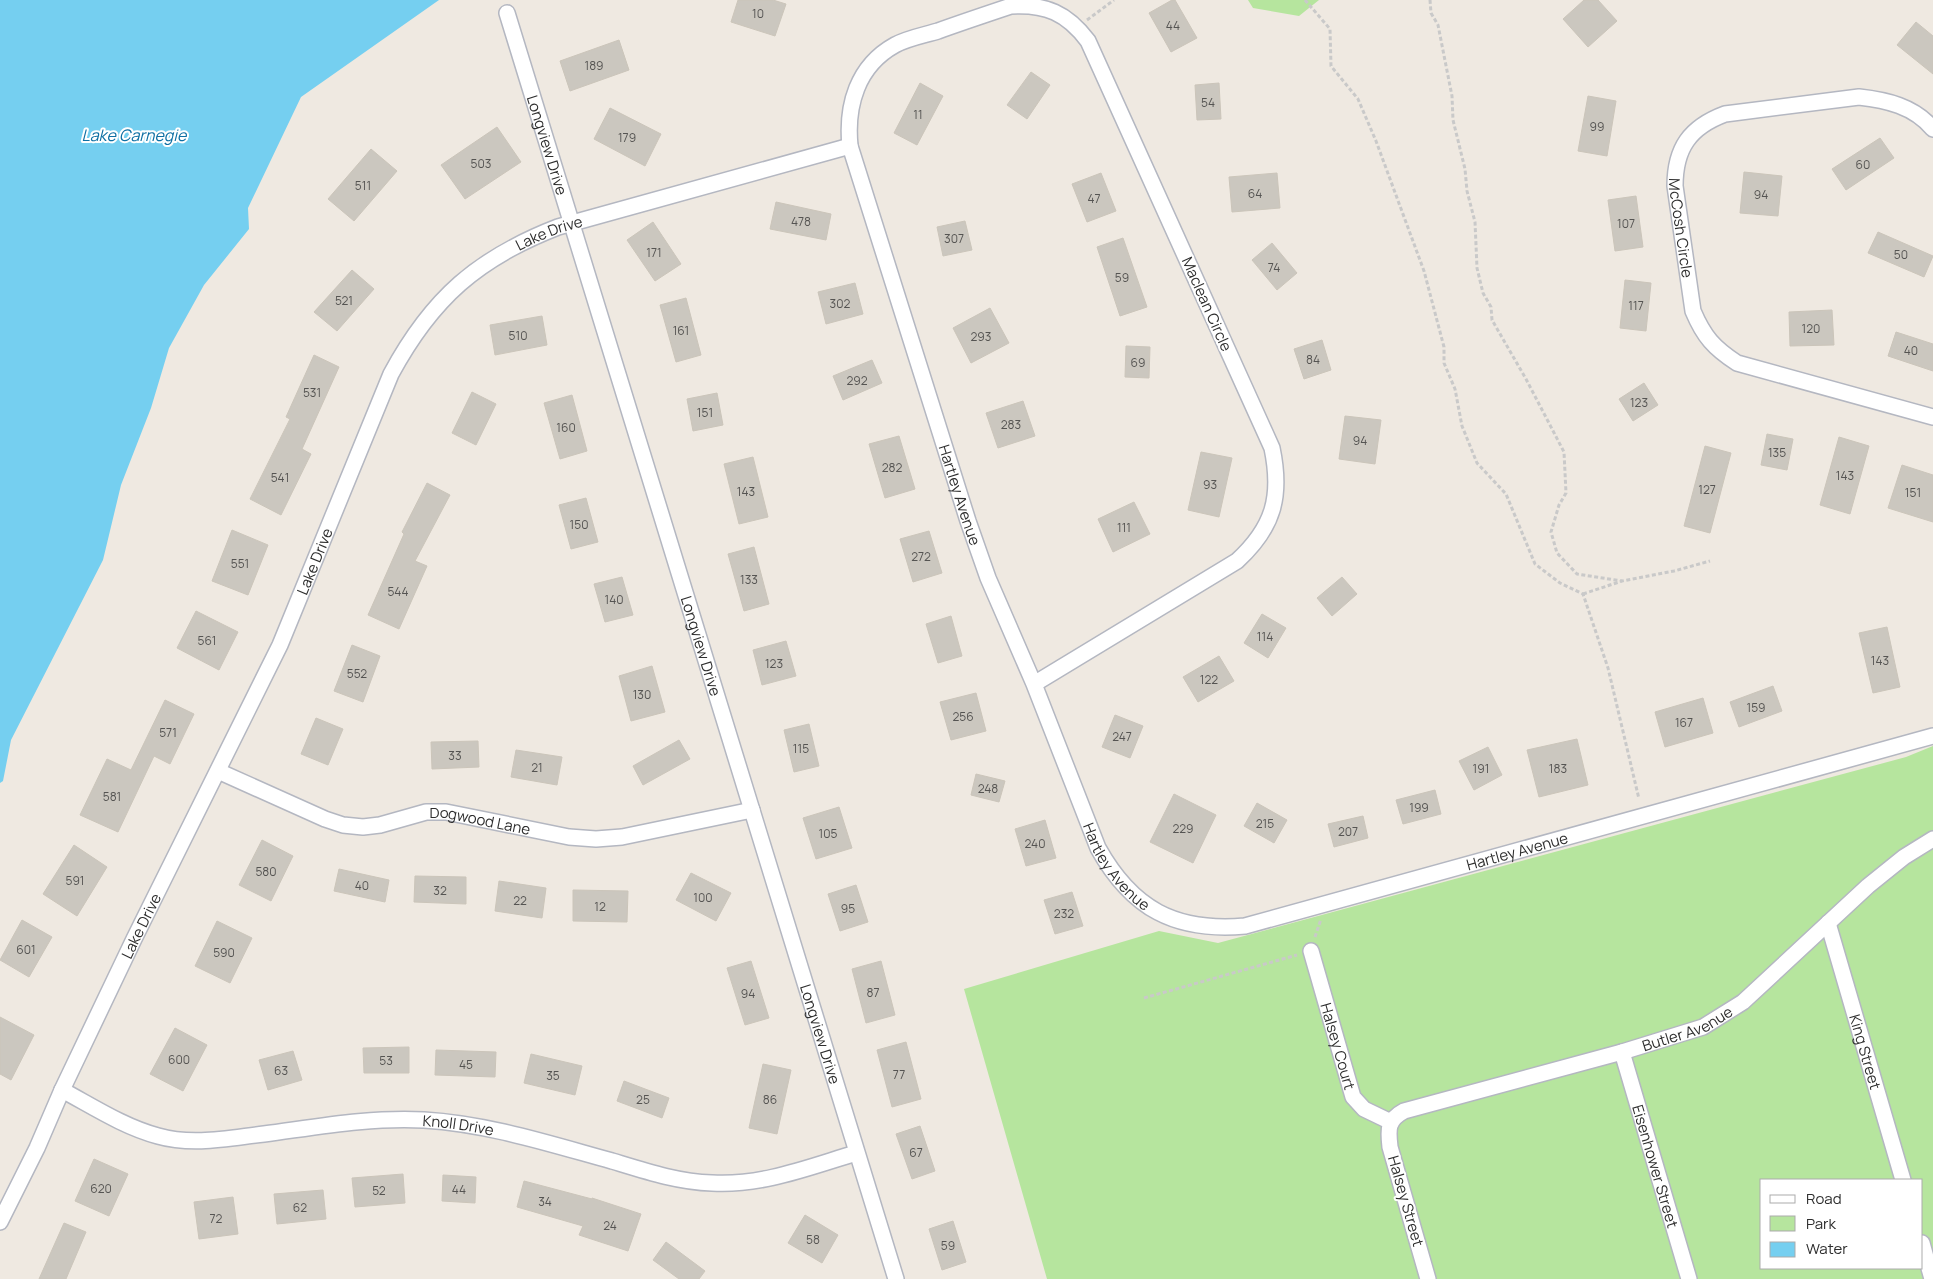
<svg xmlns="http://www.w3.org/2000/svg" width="1933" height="1279" viewBox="0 0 1933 1279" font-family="Manrope,sans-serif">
  <rect width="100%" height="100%" fill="#efe9e1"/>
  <!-- green -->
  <g fill="#b6e59e" fill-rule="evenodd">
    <path d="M1248,0H1319L1299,16L1253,8Z"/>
    <path d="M1933,746V1279H1047L964,989L1159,931L1218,943L1906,757ZM1762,1180H1922V1268H1762Z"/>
  </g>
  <!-- water -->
  <path fill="#75cff0" d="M0,0H439L301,97L248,208L249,229L204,285L169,348L151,408L121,485L103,560L11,740L3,781L0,783Z"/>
  <!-- building -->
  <g fill="#cbc7bf" stroke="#cbc5ba">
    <path d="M738,0H773L786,4L775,36L731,22Z"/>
    <path d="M1172,0H1175L1197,38L1171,52L1149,13Z"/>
    <path d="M1584,0H1598L1617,21L1588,47L1563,19Z"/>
    <path d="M1916,22L1933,36V74L1897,45Z"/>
    <path d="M619,40L629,70L570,91L560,61Z"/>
    <path d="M1031,72L1050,85L1027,119L1007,105Z"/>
    <path d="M920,83L943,96L917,145L894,133Z"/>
    <path d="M1219,83L1221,119L1197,120L1195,85Z"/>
    <path d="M1588,96L1616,101L1607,156L1578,151Z"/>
    <path d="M610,108L661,134L645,166L594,139Z"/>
    <path d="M497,127L521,162L465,199L441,165Z"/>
    <path d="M1880,138L1894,158L1846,190L1832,169Z"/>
    <path d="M371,149L397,171L354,221L328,199Z"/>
    <path d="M1744,172L1782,176L1778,216L1740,213Z"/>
    <path d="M1101,173L1116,211L1087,222L1072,184Z"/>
    <path d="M1277,173L1280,208L1232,212L1229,177Z"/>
    <path d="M1636,196L1643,247L1615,251L1608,200Z"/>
    <path d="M776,202L831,214L826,240L770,229Z"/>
    <path d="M965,221L972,250L943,256L937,227Z"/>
    <path d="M653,222L681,264L655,281L627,240Z"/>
    <path d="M1878,232L1933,256L1924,277L1868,253Z"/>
    <path d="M1123,238L1147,307L1120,316L1097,247Z"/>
    <path d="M1272,243L1297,273L1277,290L1252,260Z"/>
    <path d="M352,270L374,289L337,331L314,312Z"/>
    <path d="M1625,280L1651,283L1646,331L1620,328Z"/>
    <path d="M855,283L863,314L826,324L818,292Z"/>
    <path d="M686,298L701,355L676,362L660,305Z"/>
    <path d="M990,308L1009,343L971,363L953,328Z"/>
    <path d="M1832,310L1834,345L1790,346L1789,312Z"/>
    <path d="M542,316L547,345L495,355L490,325Z"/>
    <path d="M1896,332L1933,344V371L1888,356Z"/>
    <path d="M1322,340L1331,370L1304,379L1294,349Z"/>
    <path d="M1126,346L1150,347L1149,378L1125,377Z"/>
    <path d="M314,355L339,367L302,449L311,454L281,515L250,499L290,419L286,417Z"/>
    <path d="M872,360L882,383L843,400L833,376Z"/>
    <path d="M1644,383L1658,405L1633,421L1619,399Z"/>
    <path d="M472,392L496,404L476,445L452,433Z"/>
    <path d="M717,393L723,425L693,431L687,399Z"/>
    <path d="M572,395L587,451L560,459L544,403Z"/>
    <path d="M1023,401L1035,436L998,448L986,413Z"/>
    <path d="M1345,416L1381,420L1375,464L1339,459Z"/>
    <path d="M1767,434L1793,439L1787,470L1761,465Z"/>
    <path d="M899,436L915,489L885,498L869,444Z"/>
    <path d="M1839,437L1869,446L1850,514L1820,505Z"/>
    <path d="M1705,446L1731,453L1710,533L1684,526Z"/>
    <path d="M1201,452L1232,458L1219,517L1188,510Z"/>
    <path d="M753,457L768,517L739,524L724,464Z"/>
    <path d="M1902,465L1933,475V522L1888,508Z"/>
    <path d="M427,483L450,495L415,561L427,566L399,629L368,615L404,534L402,532Z"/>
    <path d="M586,498L598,542L571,549L559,505Z"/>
    <path d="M1134,502L1150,534L1113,552L1098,519Z"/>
    <path d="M232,530L268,545L248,595L212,581Z"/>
    <path d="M929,531L942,573L913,582L900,539Z"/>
    <path d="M754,547L769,604L744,611L728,554Z"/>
    <path d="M622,577L633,615L605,622L594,584Z"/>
    <path d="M1342,577L1357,594L1332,616L1317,598Z"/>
    <path d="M196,611L238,632L219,670L177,648Z"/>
    <path d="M1262,614L1286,628L1268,658L1244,643Z"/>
    <path d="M951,616L962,656L938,663L926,624Z"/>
    <path d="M1887,627L1900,687L1873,693L1859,633Z"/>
    <path d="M786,641L796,676L762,685L753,650Z"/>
    <path d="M352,645L380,656L363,702L334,691Z"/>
    <path d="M1219,656L1234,681L1198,702L1183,677Z"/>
    <path d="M652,666L665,712L631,721L619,676Z"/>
    <path d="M1773,686L1782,711L1739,727L1730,702Z"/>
    <path d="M976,693L986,731L951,740L940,702Z"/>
    <path d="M1703,698L1713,733L1665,747L1655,712Z"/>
    <path d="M165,700L194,714L170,764L154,756L118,832L80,815L107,759L131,770Z"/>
    <path d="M1115,715L1143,726L1130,758L1102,747Z"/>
    <path d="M316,718L343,729L328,765L301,754Z"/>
    <path d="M809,724L819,766L794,772L784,730Z"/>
    <path d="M1577,739L1588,785L1539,797L1527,750Z"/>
    <path d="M679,740L690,759L643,785L633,766Z"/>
    <path d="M478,741L479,767L432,769L431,742Z"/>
    <path d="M1488,747L1502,775L1474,790L1459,761Z"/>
    <path d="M516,750L562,757L557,785L511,777Z"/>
    <path d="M976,774L1005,781L999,802L971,795Z"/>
    <path d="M1435,790L1441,814L1403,824L1396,800Z"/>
    <path d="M1174,794L1216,815L1193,863L1150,842Z"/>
    <path d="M1257,803L1287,820L1274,843L1244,826Z"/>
    <path d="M839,807L852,848L816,859L803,818Z"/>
    <path d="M1363,816L1368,838L1334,847L1328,824Z"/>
    <path d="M1045,820L1056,858L1026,866L1015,829Z"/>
    <path d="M262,840L293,856L271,901L239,885Z"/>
    <path d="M74,845L107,867L77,916L43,894Z"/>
    <path d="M339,869L389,880L385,902L334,891Z"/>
    <path d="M691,873L731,893L716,921L676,900Z"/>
    <path d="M415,876L466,877V904L414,902Z"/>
    <path d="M499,881L546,888L542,918L495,911Z"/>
    <path d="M856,885L868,922L840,931L828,894Z"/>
    <path d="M573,890L628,891L627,922L573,921Z"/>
    <path d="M1072,892L1083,926L1055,934L1044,900Z"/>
    <path d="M22,920L52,937L29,977L0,960Z"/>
    <path d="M217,921L252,938L230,983L195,966Z"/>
    <path d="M751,961L769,1018L745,1025L727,968Z"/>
    <path d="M881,961L895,1015L866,1023L852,969Z"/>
    <path d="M0,1017L34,1035L11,1080L0,1074Z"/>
    <path d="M175,1028L207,1045L183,1091L150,1074Z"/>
    <path d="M906,1042L921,1099L892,1107L877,1050Z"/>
    <path d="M409,1047V1073H364L363,1048Z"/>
    <path d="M436,1050L496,1052L495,1077L435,1075Z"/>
    <path d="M293,1051L302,1080L268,1090L259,1060Z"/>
    <path d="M531,1054L582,1066L575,1095L524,1083Z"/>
    <path d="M763,1064L791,1070L777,1134L749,1128Z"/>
    <path d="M624,1081L669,1098L662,1118L617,1101Z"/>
    <path d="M920,1126L935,1171L912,1179L896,1134Z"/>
    <path d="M94,1159L128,1174L109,1216L75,1201Z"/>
    <path d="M403,1174L405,1203L355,1207L352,1178Z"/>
    <path d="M443,1175L476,1177L475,1203L442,1201Z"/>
    <path d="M524,1181L592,1199V1198L641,1214L628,1251L579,1235L583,1226L517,1207Z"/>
    <path d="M323,1190L326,1219L277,1224L274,1194Z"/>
    <path d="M233,1197L238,1234L199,1239L194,1202Z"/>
    <path d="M805,1215L838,1235L822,1263L788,1243Z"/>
    <path d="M953,1221L966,1262L942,1270L929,1229Z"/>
    <path d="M64,1223L86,1232L66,1279H39Z"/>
    <path d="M666,1242L705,1271L699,1279H679L653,1260Z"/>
  </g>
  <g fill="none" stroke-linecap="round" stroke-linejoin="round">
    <defs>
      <g id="street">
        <path id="s1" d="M507,13L896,1279"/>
        <path id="s2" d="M1933,129C1914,106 1886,100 1859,97L1725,114C1690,127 1675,148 1675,186L1693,311C1704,337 1714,348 1737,363L1933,417"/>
        <path id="s3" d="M1034,684L1237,561C1274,527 1282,496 1272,448L1088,41C1067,13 1046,4 1011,6C987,14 963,22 938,31C925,35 908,38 895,45C857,66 846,106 850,146L968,521L988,578L1034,684L1098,848C1132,909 1175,932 1245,926L1933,736"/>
        <path id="s4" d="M218,771L325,819L343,825L363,827L380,825L426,812H446L569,837L596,839L622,837L752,810"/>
        <path id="s5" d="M1828,923L1903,1180"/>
        <path id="s6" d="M1311,951L1353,1097L1364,1109L1391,1122"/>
        <path id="s7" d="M1622,1052L1689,1279"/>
        <path id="s8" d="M62,1090C92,1106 124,1127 158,1136C193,1146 229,1138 264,1134C317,1127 370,1117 424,1120C489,1124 550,1144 612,1161C645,1171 678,1182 712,1183C762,1186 809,1167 856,1153"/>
        <path id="s9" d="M0,1222L37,1148L62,1090L134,939L280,645L391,374C432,298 478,258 558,227L850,146"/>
        <path d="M1922,1243L1932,1279"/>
        <path id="s10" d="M1428,1279L1390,1147C1388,1130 1387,1120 1404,1111L1622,1052L1703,1027L1743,1002L1868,886L1904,857L1933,839"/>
      </g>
    </defs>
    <!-- street casing -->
    <use href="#street" stroke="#b4b7c1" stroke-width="18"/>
    <!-- path -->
    <g stroke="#c9c9c9" stroke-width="3" stroke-dasharray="4 2.5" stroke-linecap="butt">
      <path d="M1305,0L1330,29L1331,66L1358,99L1376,141L1424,271L1444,347V363L1455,389L1462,426L1477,463L1506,494L1535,564L1560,583L1583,594L1608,668L1639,799"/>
      <path d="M1430,0L1431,13L1438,25L1452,96L1453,120L1465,169L1467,191L1475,222L1477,268L1483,293L1491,307L1492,320L1526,379L1564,452L1566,493L1559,505L1551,532L1557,553L1577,574L1622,581"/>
      <path d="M1087,20L1114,0"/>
      <path d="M1583,594L1622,581L1674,571L1710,561"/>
      <path d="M1315,937L1321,919"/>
      <path d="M1144,998L1297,955"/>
    </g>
    <!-- street -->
    <use href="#street" stroke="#fff" stroke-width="15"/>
  </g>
  <g text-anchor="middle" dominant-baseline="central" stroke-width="4" stroke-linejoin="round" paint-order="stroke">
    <!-- number labels -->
    <g font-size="12" fill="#555452">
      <text x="758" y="13">10</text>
      <text x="1173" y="25">44</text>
      <text x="594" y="65">189</text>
      <text x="1208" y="102">54</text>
      <text x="918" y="114">11</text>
      <text x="1597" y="126">99</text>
      <text x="627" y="137">179</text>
      <text x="481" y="163">503</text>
      <text x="1863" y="164">60</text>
      <text x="363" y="185">511</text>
      <text x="1255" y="193">64</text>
      <text x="1761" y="194">94</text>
      <text x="1094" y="198">47</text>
      <text x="801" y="221">478</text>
      <text x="1626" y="223">107</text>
      <text x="954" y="238">307</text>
      <text x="654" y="252">171</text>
      <text x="1901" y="254">50</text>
      <text x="1274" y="267">74</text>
      <text x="1122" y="277">59</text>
      <text x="344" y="300">521</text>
      <text x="840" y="303">302</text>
      <text x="1636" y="305">117</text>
      <text x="1811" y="328">120</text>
      <text x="681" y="330">161</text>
      <text x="518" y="335">510</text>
      <text x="981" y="336">293</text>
      <text x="1911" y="350">40</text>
      <text x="1313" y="359">84</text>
      <text x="1138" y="362">69</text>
      <text x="857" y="380">292</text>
      <text x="312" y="392">531</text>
      <text x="1639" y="402">123</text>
      <text x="705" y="412">151</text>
      <text x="1011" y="424">283</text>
      <text x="566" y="427">160</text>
      <text x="1360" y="440">94</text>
      <text x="1777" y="452">135</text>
      <text x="892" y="467">282</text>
      <text x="1845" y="475">143</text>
      <text x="280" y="477">541</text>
      <text x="1210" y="484">93</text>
      <text x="1707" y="489">127</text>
      <text x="746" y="491">143</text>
      <text x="1913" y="492">151</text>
      <text x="579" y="524">150</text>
      <text x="1124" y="527">111</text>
      <text x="921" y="556">272</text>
      <text x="240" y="563">551</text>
      <text x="749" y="579">133</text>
      <text x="398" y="591">544</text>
      <text x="614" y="599">140</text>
      <text x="1265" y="636">114</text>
      <text x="207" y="640">561</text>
      <text x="1880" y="660">143</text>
      <text x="774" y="663">123</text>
      <text x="357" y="673">552</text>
      <text x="1209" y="679">122</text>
      <text x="642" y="694">130</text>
      <text x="1756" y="707">159</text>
      <text x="963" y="716">256</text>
      <text x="1684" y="722">167</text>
      <text x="168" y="732">571</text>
      <text x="1122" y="736">247</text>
      <text x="801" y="748">115</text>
      <text x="455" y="755">33</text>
      <text x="537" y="767">21</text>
      <text x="1481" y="768">191</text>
      <text x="1558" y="768">183</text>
      <text x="988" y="788">248</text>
      <text x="112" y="796">581</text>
      <text x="1419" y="807">199</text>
      <text x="1265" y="823">215</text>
      <text x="1183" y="828">229</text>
      <text x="1348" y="831">207</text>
      <text x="828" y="833">105</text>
      <text x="1035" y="843">240</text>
      <text x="266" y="871">580</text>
      <text x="75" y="880">591</text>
      <text x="362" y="885">40</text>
      <text x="440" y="890">32</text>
      <text x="703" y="897">100</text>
      <text x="520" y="900">22</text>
      <text x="600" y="906">12</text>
      <text x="848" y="908">95</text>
      <text x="1064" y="913">232</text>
      <text x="26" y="949">601</text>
      <text x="224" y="952">590</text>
      <text x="873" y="992">87</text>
      <text x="748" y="993">94</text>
      <text x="179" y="1059">600</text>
      <text x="386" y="1060">53</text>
      <text x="466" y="1064">45</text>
      <text x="281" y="1070">63</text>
      <text x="899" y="1074">77</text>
      <text x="553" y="1075">35</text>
      <text x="643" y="1099">25</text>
      <text x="770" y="1099">86</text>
      <text x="916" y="1152">67</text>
      <text x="101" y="1188">620</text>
      <text x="459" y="1189">44</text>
      <text x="379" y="1190">52</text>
      <text x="545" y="1201">34</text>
      <text x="300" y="1207">62</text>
      <text x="216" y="1218">72</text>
      <text x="610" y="1225">24</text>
      <text x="813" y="1239">58</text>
      <text x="948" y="1245">59</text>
    </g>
    <!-- street labels -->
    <g font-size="15" fill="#2e2e2e" stroke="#fff">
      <text stroke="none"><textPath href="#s1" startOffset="138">Longview Drive</textPath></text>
      <text stroke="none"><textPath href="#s2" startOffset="355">McCosh Circle</textPath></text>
      <text stroke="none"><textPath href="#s9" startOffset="1152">Lake Drive</textPath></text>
      <text transform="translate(1207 304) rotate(66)">Maclean Circle</text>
      <text stroke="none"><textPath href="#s3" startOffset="1504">Hartley Avenue</textPath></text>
      <text stroke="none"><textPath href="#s9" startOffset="732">Lake Drive</textPath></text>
      <text stroke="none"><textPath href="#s1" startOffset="662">Longview Drive</textPath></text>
      <text stroke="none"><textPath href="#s4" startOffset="276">Dogwood Lane</textPath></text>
      <text stroke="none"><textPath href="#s3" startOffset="2344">Hartley Avenue</textPath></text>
      <text stroke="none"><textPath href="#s3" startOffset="1909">Hartley Avenue</textPath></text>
      <text stroke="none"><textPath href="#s9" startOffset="328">Lake Drive</textPath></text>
      <text stroke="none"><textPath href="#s10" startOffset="475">Butler Avenue</textPath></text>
      <text stroke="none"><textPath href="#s1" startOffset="1068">Longview Drive</textPath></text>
      <text stroke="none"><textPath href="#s6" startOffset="99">Halsey Court</textPath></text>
      <text stroke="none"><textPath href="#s5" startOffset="134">King Street</textPath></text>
      <text stroke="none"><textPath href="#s8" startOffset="409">Knoll Drive</textPath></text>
      <text stroke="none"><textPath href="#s7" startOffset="119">Eisenhower Street</textPath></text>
      <text transform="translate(1406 1201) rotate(74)">Halsey Street</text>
    </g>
    <!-- water labels -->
    <g font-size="16" font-style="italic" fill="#0d6fa3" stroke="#fff">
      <text x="134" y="135">Lake Carnegie</text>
    </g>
  </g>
  <!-- legend -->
  <rect x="1760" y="1179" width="162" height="90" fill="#ffffff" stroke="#ababab"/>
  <rect x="1770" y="1195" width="25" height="8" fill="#ffffff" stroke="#ababab"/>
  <text x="1806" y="1204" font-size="15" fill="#2e2e2e">Road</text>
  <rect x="1770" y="1216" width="25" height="15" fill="#b6e59e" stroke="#ababab"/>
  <text x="1806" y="1229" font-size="15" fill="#2e2e2e">Park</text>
  <rect x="1770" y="1242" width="25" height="15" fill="#75cff0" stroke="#ababab"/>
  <text x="1806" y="1254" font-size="15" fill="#2e2e2e">Water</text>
</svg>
